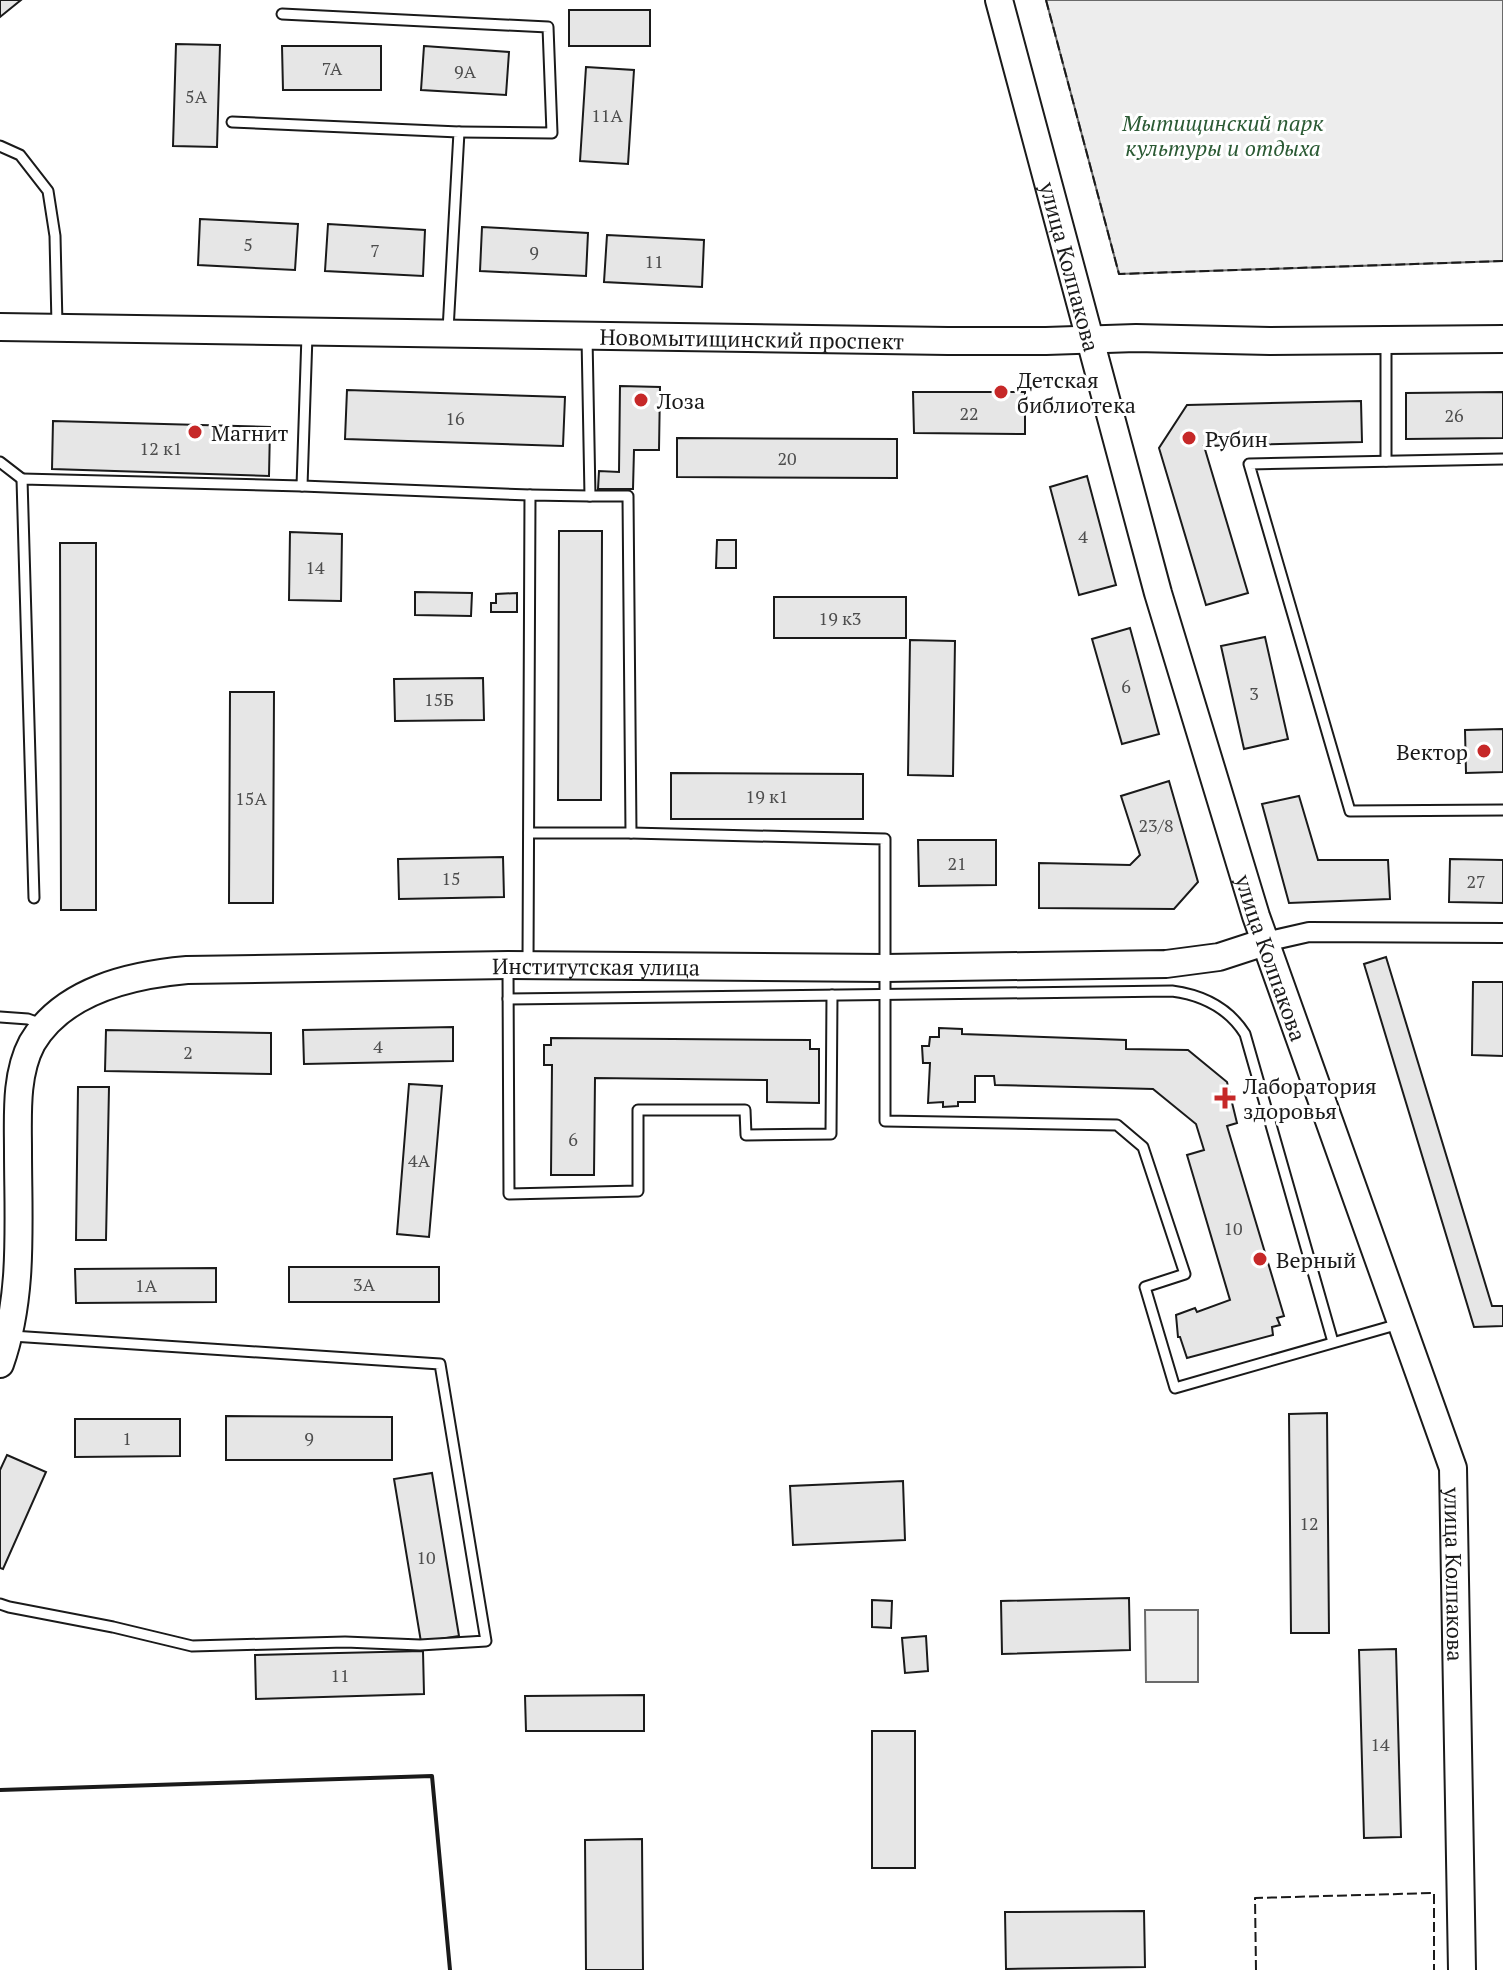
<svg xmlns="http://www.w3.org/2000/svg" width="1503" height="1970" viewBox="0 0 1503 1970" font-family="'PT Serif',serif">
  <rect width="100%" height="100%" fill="#fff"/>
  <!-- built -->
  <g fill="#ededed" stroke="#6a6a6a" stroke-width="2">
    <path d="M1046,0H1503V261L1119,274Z"/>
    <path d="M1145,1610H1198V1682H1146Z"/>
  </g>
  <!-- building -->
  <g fill="#e6e6e6" stroke="#1a1a1a" stroke-width="2">
    <path d="M0,0H21L0,17Z"/>
    <rect x="569" y="10" width="81" height="36"/>
    <path d="M176,44L220,45L217,147L173,146Z"/>
    <path d="M282,46H381V90H283Z"/>
    <path d="M424,46L509,52L506,95L421,90Z"/>
    <path d="M586,67L634,70L628,164L580,161Z"/>
    <path d="M200,219L298,224L295,270L198,265Z"/>
    <path d="M328,224L425,230L423,276L325,271Z"/>
    <path d="M482,227L588,233L586,276L480,271Z"/>
    <path d="M607,235L704,240L702,287L604,282Z"/>
    <path d="M620,386L660,387L659,450H634L633,489H598L599,471L619,472Z"/>
    <path d="M347,390L565,397L563,446L345,439Z"/>
    <path d="M913,392H1025V434L914,433Z"/>
    <path d="M1503,392V438L1406,439V393Z"/>
    <path d="M1361,401L1362,442L1204,446L1248,593L1206,605L1159,448L1187,405Z"/>
    <path d="M53,421L270,427L269,476L52,469Z"/>
    <path d="M677,438L897,439V478L677,477Z"/>
    <path d="M1087,476L1116,585L1079,595L1050,487Z"/>
    <path d="M559,531H602L601,800H558Z"/>
    <path d="M290,532L342,534L341,601L289,600Z"/>
    <path d="M717,540H736V568H716Z"/>
    <path d="M60,543H96V910H61Z"/>
    <path d="M415,592L472,593L471,616L415,615Z"/>
    <path d="M517,593V612H491V603H496V594Z"/>
    <rect x="774" y="597" width="132" height="41"/>
    <path d="M1130,628L1159,734L1122,744L1092,639Z"/>
    <path d="M1265,637L1288,739L1244,749L1221,646Z"/>
    <path d="M910,640L955,641L953,776L908,775Z"/>
    <path d="M483,678L484,720L395,721L394,679Z"/>
    <path d="M230,692H274L273,903H229Z"/>
    <path d="M1503,729V772L1466,773L1465,730Z"/>
    <path d="M671,773L863,774V819H671Z"/>
    <path d="M1169,781L1198,882L1174,909L1039,908V863L1130,865L1140,855L1121,796Z"/>
    <path d="M1299,796L1318,860H1388L1390,899L1289,903L1262,804Z"/>
    <path d="M918,840H996V885L919,886Z"/>
    <path d="M503,857L504,897L399,899L398,859Z"/>
    <path d="M1450,859L1503,860V903L1449,902Z"/>
    <path d="M1386,957L1492,1306H1503V1326L1474,1327L1364,964Z"/>
    <path d="M1473,982H1503V1056L1472,1055Z"/>
    <path d="M453,1027V1061L304,1064L303,1030Z"/>
    <path d="M939,1028L962,1029V1034L1126,1040V1049L1188,1050L1227,1082L1237,1123L1227,1126L1284,1316L1277,1318L1280,1325L1272,1327L1273,1335L1187,1358L1180,1337H1178L1176,1315L1195,1308L1197,1312L1230,1300L1187,1155L1204,1150L1196,1124L1153,1089L995,1085L994,1076H975V1102H958V1106L943,1107V1102L928,1103L930,1063H923L922,1046H929L930,1037H939Z"/>
    <path d="M106,1030L271,1033V1074L105,1071Z"/>
    <path d="M551,1038L810,1040V1049H819V1103L767,1102V1080L595,1078L594,1175H551L552,1065H544V1045H551Z"/>
    <path d="M409,1084L442,1086L429,1237L397,1234Z"/>
    <path d="M78,1087H109L106,1240H76Z"/>
    <rect x="289" y="1267" width="150" height="35"/>
    <path d="M216,1268V1302L76,1303L75,1269Z"/>
    <path d="M1327,1413L1329,1633H1291L1289,1414Z"/>
    <path d="M226,1416L392,1417V1460H226Z"/>
    <path d="M75,1419H180V1456L75,1457Z"/>
    <path d="M7,1455L46,1472L3,1569L0,1568V1470Z"/>
    <path d="M432,1473L459,1636L421,1642L394,1479Z"/>
    <path d="M903,1481L905,1540L793,1545L790,1486Z"/>
    <path d="M1129,1598L1130,1650L1002,1654L1001,1601Z"/>
    <path d="M872,1600L892,1601L891,1628L872,1627Z"/>
    <path d="M926,1636L928,1671L905,1673L902,1638Z"/>
    <path d="M1396,1649L1401,1837L1364,1838L1359,1650Z"/>
    <path d="M423,1651L424,1694L256,1699L255,1655Z"/>
    <path d="M644,1695V1731H526L525,1696Z"/>
    <rect x="872" y="1731" width="43" height="137"/>
    <path d="M642,1839L643,1970H586L585,1840Z"/>
    <path d="M1144,1911L1145,1967L1006,1969L1005,1912Z"/>
  </g>
  <g fill="none" stroke-linecap="round" stroke-linejoin="round">
    <defs>
      <g id="lane">
        <path d="M282,14L548,27L552,133L459,132"/>
        <path d="M232,122L459,132L448,330"/>
        <path d="M0,146L20,155L48,191L55,236L57,325"/>
        <path d="M1386,341V461"/>
        <path d="M1503,459L1249,464L1350,811L1503,810"/>
        <path d="M0,462L22,479"/>
        <path d="M302,486L530,495"/>
        <path d="M529,833H631L628,496H590L587,337"/>
        <path d="M631,833L885,839V1121L1117,1125L1143,1147L1185,1274L1145,1287L1175,1388L1399,1324"/>
        <path d="M34,898L22,479L302,486L307,335"/>
        <path d="M528,962L530,495L590,496"/>
        <path d="M508,969L509,1194L638,1191V1110H745L746,1135L831,1134L832,995"/>
        <path d="M508,999L1172,991C1202,995 1228,1007 1245,1034L1333,1342"/>
        <path d="M0,1017L28,1019L42,1024"/>
        <path d="M0,1604L9,1607L113,1627L192,1646L345,1642L420,1645L486,1641L440,1364L12,1336"/>
      </g>
      <path id="street" d="M1265,942L1309,932L1503,933"/>
      <g id="secondary">
        <path id="s1" d="M999,0L1158,593L1256,916L1453,1468L1462,1970"/>
        <path id="s2" d="M0,327L948,341H1046L1136,338L1270,341L1503,339"/>
        <path id="s3" d="M0,1364C24,1296 18,1222 18,1151C18,1116 15,1075 32,1043C63,990 131,975 187,970L508,965L885,968L1166,964L1219,957L1265,942"/>
      </g>
    </defs>
    <!-- lane casing -->
    <use href="#lane" stroke="#1a1a1a" stroke-width="13"/>
    <!-- street casing -->
    <use href="#street" stroke="#1a1a1a" stroke-width="22"/>
    <!-- secondary casing -->
    <use href="#secondary" stroke="#1a1a1a" stroke-width="30"/>
    <!-- lane -->
    <use href="#lane" stroke="#fff" stroke-width="9"/>
    <!-- street -->
    <use href="#street" stroke="#fff" stroke-width="18"/>
    <!-- secondary -->
    <use href="#secondary" stroke="#fff" stroke-width="26"/>
    <!-- fence -->
    <g stroke="#1a1a1a" stroke-width="2" stroke-dasharray="10 4" stroke-linecap="butt">
      <path d="M1046,0L1119,274L1503,261"/>
      <path d="M1256,1970L1255,1898L1434,1893V1970"/>
    </g>
    <!-- wall -->
    <path stroke="#1a1a1a" stroke-width="4" d="M0,1790L432,1776L450,1970"/>
  </g>
  <!-- markers -->
  <g fill="#c62828" stroke="#fff" stroke-width="3">
    <circle cx="1001" cy="392" r="8"/>
    <circle cx="641" cy="400" r="8"/>
    <circle cx="195" cy="432" r="8"/>
    <circle cx="1189" cy="438" r="8"/>
    <circle cx="1484" cy="751" r="8"/>
    <path d="M1221 1086h8v8h8v8h-8v8h-8v-8h-8v-8h8z"/>
    <circle cx="1260" cy="1259" r="8"/>
  </g>
  <g text-anchor="middle" dominant-baseline="central" stroke-width="6" stroke-linejoin="round" paint-order="stroke">
    <!-- number labels -->
    <g font-size="18" fill="#4d4d4d">
      <text x="332" y="68">7А</text>
      <text x="465" y="71">9А</text>
      <text x="196" y="96">5А</text>
      <text x="607" y="115">11А</text>
      <text x="248" y="244">5</text>
      <text x="375" y="250">7</text>
      <text x="534" y="252">9</text>
      <text x="654" y="261">11</text>
      <text x="969" y="413">22</text>
      <text x="1454" y="415">26</text>
      <text x="455" y="418">16</text>
      <text x="161" y="448">12 к1</text>
      <text x="787" y="458">20</text>
      <text x="1083" y="536">4</text>
      <text x="315" y="567">14</text>
      <text x="840" y="618">19 к3</text>
      <text x="1126" y="686">6</text>
      <text x="1254" y="693">3</text>
      <text x="439" y="699">15Б</text>
      <text x="767" y="796">19 к1</text>
      <text x="251" y="798">15А</text>
      <text x="1156" y="825">23/8</text>
      <text x="957" y="863">21</text>
      <text x="451" y="878">15</text>
      <text x="1476" y="881">27</text>
      <text x="378" y="1046">4</text>
      <text x="188" y="1052">2</text>
      <text x="573" y="1139">6</text>
      <text x="419" y="1160">4А</text>
      <text x="1233" y="1228">10</text>
      <text x="364" y="1284">3А</text>
      <text x="146" y="1285">1А</text>
      <text x="127" y="1438">1</text>
      <text x="309" y="1438">9</text>
      <text x="1309" y="1523">12</text>
      <text x="426" y="1557">10</text>
      <text x="340" y="1675">11</text>
      <text x="1380" y="1744">14</text>
    </g>
    <!-- park labels -->
    <g font-size="22" font-style="italic" fill="#2b5a34" stroke="#fff">
      <text x="1223" y="122">Мытищинский парк<tspan x="1223" dy="25">культуры и отдыха</tspan></text>
    </g>
    <!-- street labels -->
    <g font-size="22" fill="#1a1a1a" stroke="#fff">
      <text stroke="none"><textPath href="#s1" startOffset="276">улица Колпакова</textPath></text>
      <text stroke="none"><textPath href="#s2" startOffset="752">Новомытищинский проспект</textPath></text>
      <text stroke="none"><textPath href="#s1" startOffset="996">улица Колпакова</textPath></text>
      <text stroke="none"><textPath href="#s3" startOffset="912">Институтская улица</textPath></text>
      <text stroke="none"><textPath href="#s1" startOffset="1644">улица Колпакова</textPath></text>
    </g>
    <!-- poi labels -->
    <g font-size="22" fill="#1a1a1a" stroke="#fff" text-anchor="start">
      <text x="1017" y="379">Детская<tspan x="1017" dy="25">библиотека</tspan></text>
      <text x="657" y="400">Лоза</text>
      <text x="211" y="432">Магнит</text>
      <text x="1205" y="438">Рубин</text>
      <text x="1468" y="751" text-anchor="end">Вектор</text>
      <text x="1243" y="1085">Лаборатория<tspan x="1243" dy="25">здоровья</tspan></text>
      <text x="1276" y="1259">Верный</text>
    </g>
  </g>
</svg>
